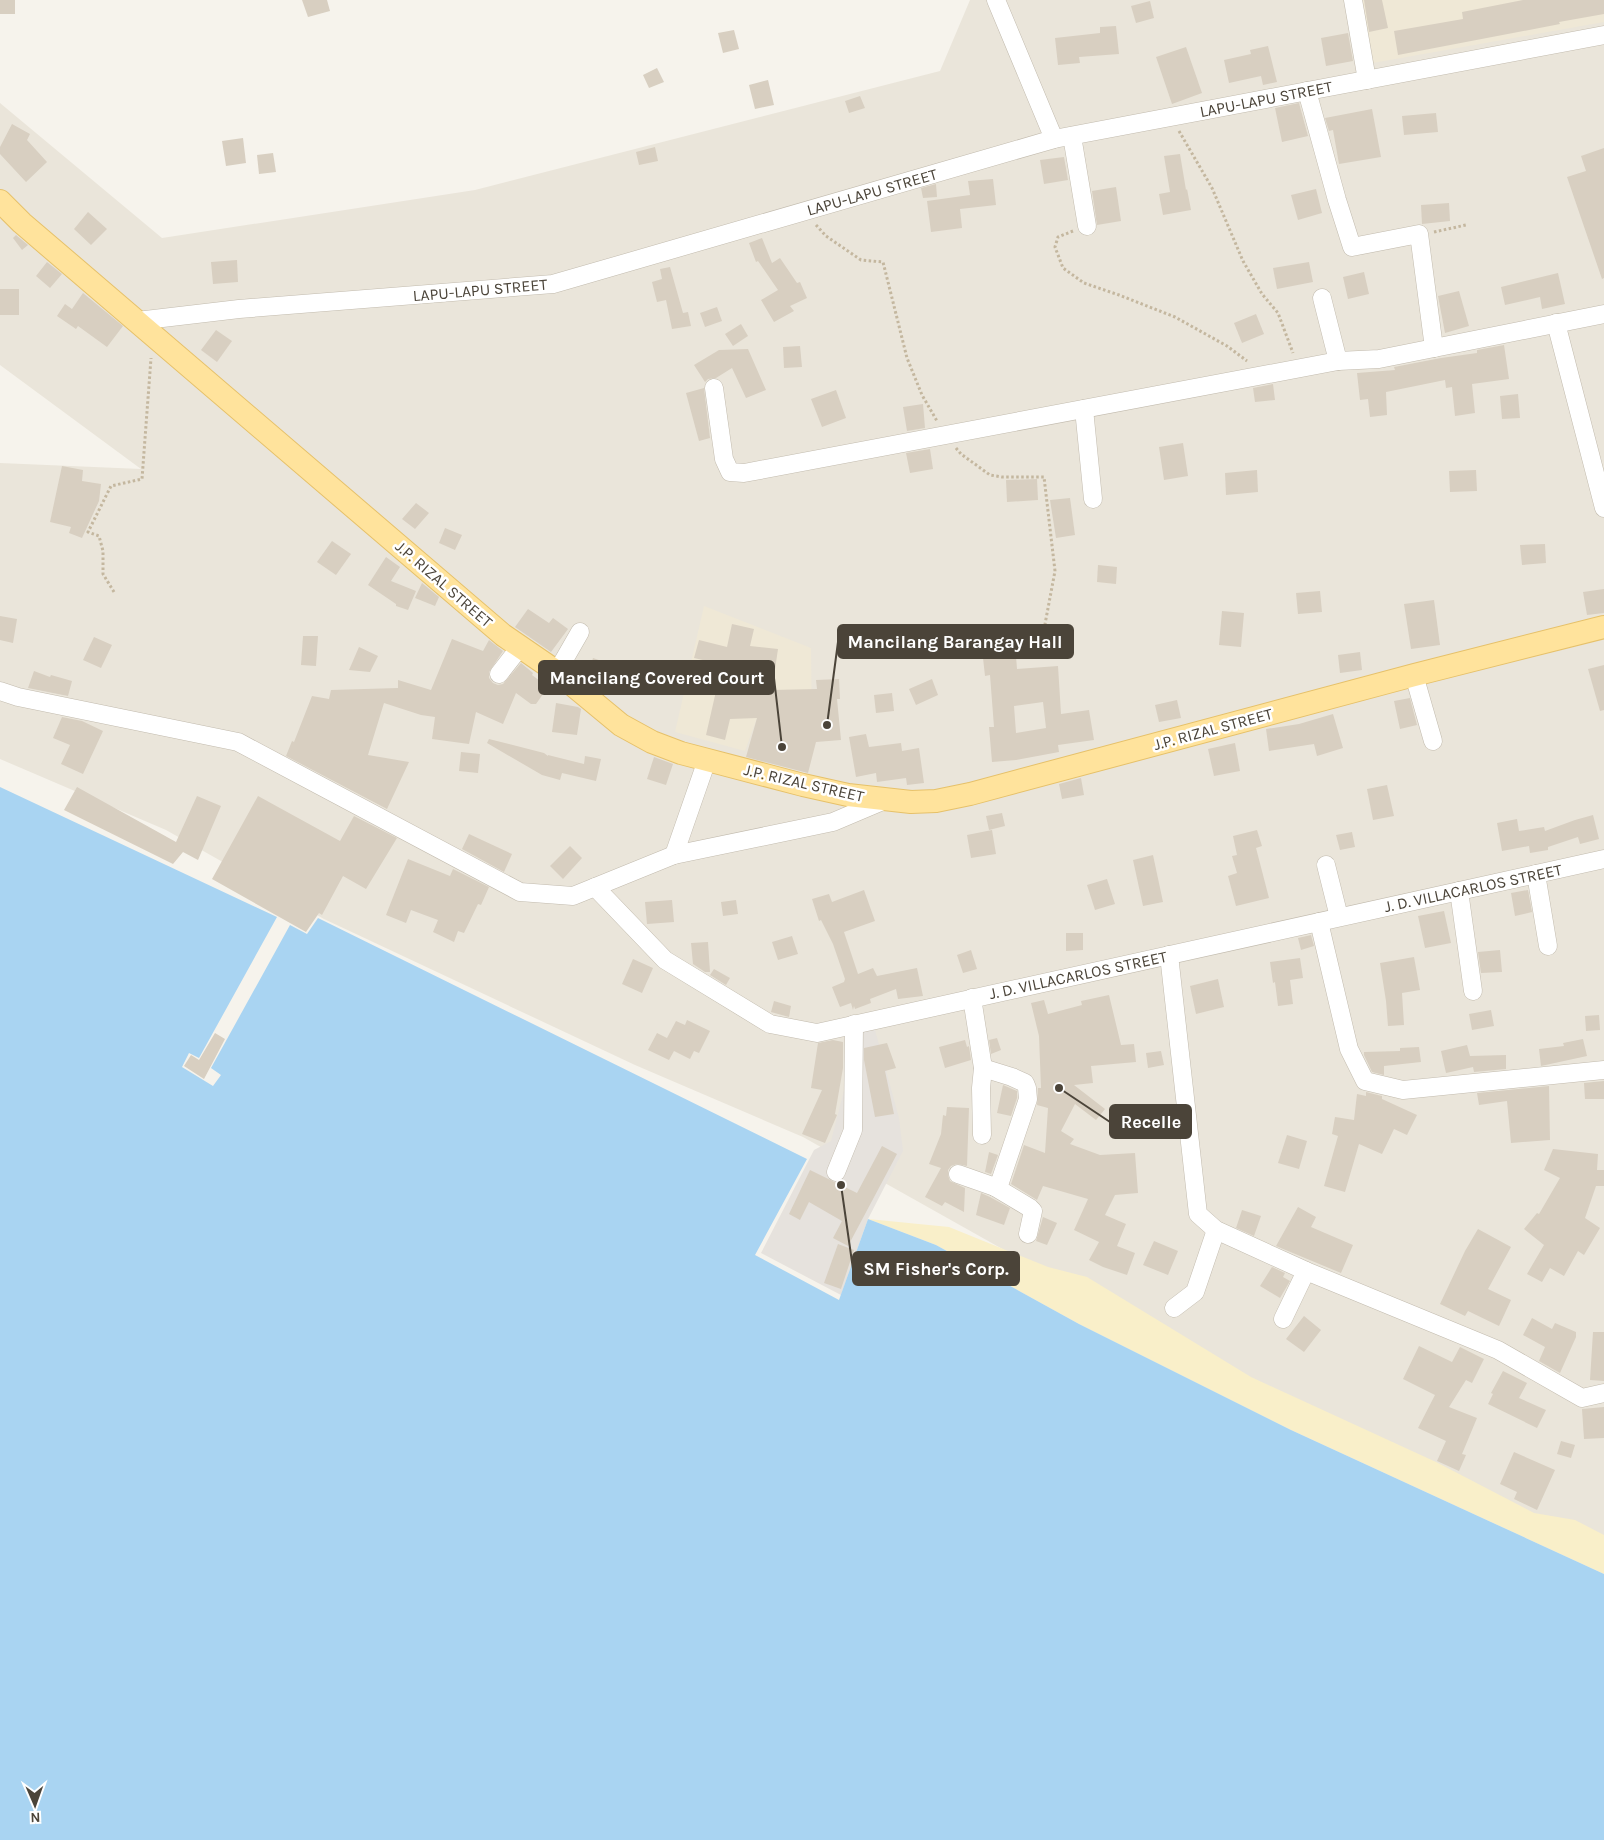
<svg xmlns="http://www.w3.org/2000/svg" width="1604" height="1840" viewBox="0 0 1604 1840" font-family="Karla,sans-serif">
  <rect width="100%" height="100%" fill="#f6f3ec"/>
  <!-- residential -->
  <path fill="#eae5da" d="M970,0H1604V1559L1182,1350L803,1137L635,1065L324,919L166,830L0,759V463L141,469L0,365V103L162,238L475,190L940,71Z"/>
  <!-- industrial -->
  <path fill="#e6e2dd" d="M875,1030L899,1118L903,1151L868,1219L841,1295L761,1253L814,1150L831,1141L859,1032Z"/>
  <!-- education -->
  <g fill="#efe8d6">
    <path d="M1358,0H1604V22L1373,63Z"/>
    <path d="M704,606L811,648L812,733L757,718L745,751L675,732Z"/>
  </g>
  <!-- sand -->
  <path fill="#f9efc9" d="M868,1219L949,1227L1048,1267L1087,1277L1251,1377L1436,1462L1534,1513L1575,1520L1604,1535V1574L1291,1430L1079,1324L936,1245Z"/>
  <!-- water -->
  <path fill="#a9d4f2" d="M0,787L277,917L199,1058L189,1053L182,1067L213,1086L221,1075L211,1068L290,925L307,934L318,918L807,1159L755,1255L839,1300L868,1219L936,1245L1079,1324L1291,1430L1604,1574V1840H0Z"/>
  <!-- building -->
  <g fill="#d8cfc1" fill-rule="evenodd">
    <rect x="0" y="0" width="15" height="14"/>
    <path d="M302,0H327L330,11L308,17Z"/>
    <path d="M1364,0H1382L1388,28L1369,32Z"/>
    <path d="M1523,0H1604V14L1559,22L1560,24L1398,55L1394,31L1463,19L1462,12Z"/>
    <path d="M1150,1L1154,18L1136,23L1131,6Z"/>
    <path d="M1116,26L1119,54L1079,57L1080,63L1058,65L1055,38L1100,33V27Z"/>
    <path d="M734,30L739,49L723,53L718,33Z"/>
    <path d="M1348,33L1353,61L1326,66L1321,38Z"/>
    <path d="M1268,46L1277,82L1263,85L1261,76L1229,83L1224,60L1251,54L1250,50Z"/>
    <path d="M1186,47L1202,93L1172,104L1156,57Z"/>
    <path d="M657,68L664,82L649,88L643,75Z"/>
    <path d="M768,80L774,105L755,109L749,85Z"/>
    <path d="M860,96L865,108L849,113L845,101Z"/>
    <path d="M1299,103L1308,136L1282,142L1275,108Z"/>
    <path d="M1372,109L1381,157L1339,164L1333,130L1329,131L1325,118Z"/>
    <path d="M1436,113L1438,132L1404,135L1402,116Z"/>
    <path d="M12,124L30,134L27,140L47,162L26,182L0,154V147Z"/>
    <path d="M243,138L246,163L226,166L222,141Z"/>
    <path d="M655,147L658,161L639,165L636,152Z"/>
    <path d="M1604,148V278L1602,279L1567,177L1586,171L1581,156Z"/>
    <path d="M273,153L276,172L259,174L257,155Z"/>
    <path d="M1180,154L1186,190L1187,189L1191,210L1163,215L1159,194L1170,192L1164,156Z"/>
    <path d="M1064,157L1068,180L1044,184L1040,160Z"/>
    <path d="M993,179L996,205L960,209L962,228L931,232L927,201L970,195L968,181Z"/>
    <path d="M936,184L937,197L923,198L921,188Z"/>
    <path d="M1116,187L1121,221L1097,225L1092,191Z"/>
    <path d="M1316,189L1322,213L1298,220L1291,195Z"/>
    <path d="M1449,203L1450,221L1422,224L1421,205Z"/>
    <path d="M88,212L107,229L91,245L74,229Z"/>
    <path d="M16,235L28,245L22,250L13,238Z"/>
    <path d="M762,238L772,263L780,258L797,283L800,282L807,298L790,306L794,311L774,322L761,300L778,290L758,261L756,262L749,243Z"/>
    <path d="M237,260L238,282L213,284L211,262Z"/>
    <path d="M47,262L62,274L50,288L36,276Z"/>
    <path d="M1309,262L1313,282L1277,289L1273,268Z"/>
    <path d="M670,267L683,313L688,312L691,326L672,329L666,300L657,302L652,282L662,279L660,269Z"/>
    <path d="M1364,272L1369,294L1348,299L1343,277Z"/>
    <path d="M1558,273L1565,304L1542,309L1540,297L1505,305L1501,287Z"/>
    <rect x="0" y="289" width="19" height="26"/>
    <path d="M1459,291L1469,326L1445,333L1438,296Z"/>
    <path d="M83,293L123,326L107,347L78,326L76,329L57,316L65,304L72,309Z"/>
    <path d="M717,307L722,321L705,327L700,313Z"/>
    <path d="M1256,314L1264,334L1242,343L1234,323Z"/>
    <path d="M741,324L748,336L733,346L725,334Z"/>
    <path d="M216,330L232,341L217,362L201,350Z"/>
    <path d="M1504,345L1509,379L1472,384L1475,413L1455,416L1452,387L1446,388L1445,380L1386,392L1387,415L1370,417L1368,399L1360,400L1357,373L1395,370L1394,367L1441,358L1477,353V350Z"/>
    <path d="M800,346L802,367L784,368L783,347Z"/>
    <path d="M748,349L766,390L746,398L732,368L716,378L708,379L705,382L694,365L719,350Z"/>
    <path d="M1273,384L1275,400L1255,402L1253,388Z"/>
    <path d="M704,388L710,438L699,441L686,393Z"/>
    <path d="M836,390L846,418L822,427L811,399Z"/>
    <path d="M1518,394L1520,418L1502,419L1500,396Z"/>
    <path d="M923,404L925,428L907,431L903,407Z"/>
    <path d="M1183,443L1188,476L1164,480L1159,447Z"/>
    <path d="M930,449L933,469L910,473L906,453Z"/>
    <path d="M62,466L83,470L82,481L101,484L99,501L82,538L69,533L71,527L50,522Z"/>
    <path d="M1257,470L1258,492L1226,495L1225,473Z"/>
    <path d="M1476,470L1477,491L1450,492L1449,471Z"/>
    <path d="M1037,479L1038,500L1007,502L1006,480Z"/>
    <path d="M1070,498L1075,535L1056,538L1050,500Z"/>
    <path d="M416,503L429,513L415,529L402,519Z"/>
    <path d="M445,528L462,535L455,550L439,543Z"/>
    <path d="M332,541L351,554L336,575L317,562Z"/>
    <path d="M1545,544L1546,563L1522,565L1520,545Z"/>
    <path d="M386,557L400,567L391,581L416,591L408,610L396,606V604L368,585Z"/>
    <path d="M1098,565L1117,567L1116,584L1097,582Z"/>
    <path d="M422,583L439,597L435,606L415,598Z"/>
    <path d="M1604,589V613L1587,615L1583,592Z"/>
    <path d="M1320,591L1322,612L1298,614L1296,593Z"/>
    <path d="M1434,600L1440,645L1411,649L1404,604Z"/>
    <path d="M528,609L549,623L553,618L568,629L551,652L515,627Z"/>
    <path d="M1222,611L1244,613L1241,647L1219,645Z"/>
    <path d="M0,616L17,619L13,643L0,640Z"/>
    <path d="M732,624L754,629L750,646L778,649L772,690L817,689L816,680L839,679L840,699H837L841,740L816,742L808,773L746,757L757,718L730,719L725,740L706,735L719,678H717L720,664L694,658L699,640L727,647Z"/>
    <path d="M303,636H318L316,666L301,665Z"/>
    <path d="M94,637L112,645L101,668L83,660Z"/>
    <path d="M452,639L483,651L489,640L503,651L489,672V678L493,683L498,685L503,684L521,663L533,673L532,675L548,687L536,704H531L516,693L503,724L476,712L469,744L432,739L435,717L421,715L384,703L368,755L409,762L387,809L286,756L292,741L294,742L312,696L329,699L331,690L398,688V680L431,690Z"/>
    <path d="M359,647L378,656L370,672L349,670Z"/>
    <path d="M1360,652L1362,670L1340,673L1338,655Z"/>
    <path d="M1016,656L1017,669L1058,666L1061,714L1089,710L1094,740L1058,745L1059,752L1016,760L992,762L989,727H994L990,675L985,676L983,658ZM1043,702L1046,728L1016,733L1014,706Z"/>
    <path d="M593,658L637,673L631,695L608,689L609,684L587,678Z"/>
    <path d="M1604,665V710L1600,711L1588,669Z"/>
    <path d="M34,671L50,677L51,675L72,681L68,696L28,688Z"/>
    <path d="M932,679L938,695L916,705L909,689Z"/>
    <path d="M892,693L894,711L876,713L874,695Z"/>
    <path d="M1410,698L1417,725L1400,729L1394,701Z"/>
    <path d="M1177,700L1181,718L1159,722L1155,705Z"/>
    <path d="M556,703L578,707L581,709L577,735L552,732Z"/>
    <path d="M1333,714L1343,748L1317,756L1314,744L1269,751L1266,729L1299,724Z"/>
    <path d="M62,717L82,721L103,731L83,774L61,764L70,745L53,738Z"/>
    <path d="M866,734L869,747L901,743L902,751L919,748L924,783L907,785L906,778L877,782L876,773L856,777L849,737Z"/>
    <path d="M489,739L544,753L548,756V755L584,764L585,756L601,759L596,781L562,773L560,780L542,775L487,743Z"/>
    <path d="M1235,743L1240,771L1214,776L1208,749Z"/>
    <path d="M461,752L480,754L478,773L459,771Z"/>
    <path d="M654,757L673,764L666,785L647,779Z"/>
    <path d="M1081,778L1084,795L1062,799L1059,784Z"/>
    <path d="M1387,785L1394,816L1373,820L1367,789Z"/>
    <path d="M77,787L176,842L197,796L221,806L198,860L183,852L173,864L64,810Z"/>
    <path d="M258,796L340,841L354,816L397,838L366,889L343,876L322,915L319,913L306,932L212,879Z"/>
    <path d="M1002,813L1005,826L989,830L986,816Z"/>
    <path d="M1593,815L1599,839L1580,844L1578,837L1548,847V850L1530,853L1529,846L1502,851L1497,823L1517,819L1519,831L1544,827L1545,831L1575,820Z"/>
    <path d="M992,830L996,854L971,858L967,835Z"/>
    <path d="M1257,830L1262,846L1256,848L1269,898L1236,906L1228,876L1237,873L1232,856L1237,855L1233,836Z"/>
    <path d="M1352,832L1355,847L1340,850L1336,835Z"/>
    <path d="M469,834L512,854L504,872L462,849Z"/>
    <path d="M570,846L582,858L563,879L550,866Z"/>
    <path d="M1153,855L1163,902L1143,906L1133,860Z"/>
    <path d="M408,859L450,876L453,869L489,887L481,905L478,904L464,933L458,931L454,942L433,932L438,920L411,910L406,923L386,915Z"/>
    <path d="M1107,879L1115,904L1095,910L1087,885Z"/>
    <path d="M864,890L875,921L844,932L858,974L873,968L877,976L917,968L923,996L898,999L896,989L870,999L871,1003L855,1009L854,1006L853,1010L851,1003L840,1007L832,987L844,982L845,979L833,944L821,920L819,921L812,899L829,894L832,902Z"/>
    <path d="M1528,890L1532,912L1515,916L1511,893Z"/>
    <path d="M672,900L674,922L647,924L645,902Z"/>
    <path d="M736,900L738,914L723,916L721,902Z"/>
    <path d="M1444,911L1451,943L1425,948L1418,916Z"/>
    <path d="M1066,933H1083V950L1066,951Z"/>
    <path d="M1311,935L1314,946L1301,950L1298,938Z"/>
    <path d="M792,936L798,954L778,960L772,942Z"/>
    <path d="M708,942L710,972H705L693,964L691,943Z"/>
    <path d="M971,950L977,969L963,973L957,955Z"/>
    <path d="M1500,950L1502,972L1481,973L1478,952Z"/>
    <path d="M1414,957L1420,990L1402,993L1404,1025L1388,1026L1386,1001L1380,963Z"/>
    <path d="M1300,958L1303,978L1290,980L1293,1004L1278,1006L1275,982L1273,983L1270,962Z"/>
    <path d="M633,959L653,968L642,993L622,984Z"/>
    <path d="M714,969L730,978L726,985L710,975Z"/>
    <path d="M1218,979L1224,1007L1196,1014L1190,986Z"/>
    <path d="M1109,995L1121,1045L1134,1044L1136,1062L1091,1066L1093,1083L1074,1085L1105,1109L1096,1120L1075,1104L1061,1131L1074,1139L1070,1144L1100,1155L1135,1153L1138,1193L1115,1195L1105,1215L1126,1224L1117,1246L1135,1253L1127,1275L1103,1267L1089,1260L1099,1242L1074,1230L1088,1199L1043,1186L1037,1200L1011,1184L1024,1145L1045,1153L1048,1108L1037,1105L1038,1088H1041L1039,1036L1031,1003L1044,1000L1048,1014L1082,1005L1081,1001Z"/>
    <path d="M774,1001L791,1006L789,1017L771,1012Z"/>
    <path d="M1491,1010L1494,1026L1472,1030L1469,1014Z"/>
    <path d="M1599,1015L1600,1030L1586,1031L1585,1016Z"/>
    <path d="M687,1020L710,1031L699,1053L694,1051L690,1059L674,1051L669,1060L648,1050L657,1033L667,1038L676,1021L685,1025Z"/>
    <path d="M215,1033L225,1039L204,1079L184,1066L191,1055L199,1060Z"/>
    <path d="M997,1038L1001,1050L991,1054L989,1040Z"/>
    <path d="M1583,1039L1587,1056L1541,1066L1539,1049L1564,1046L1563,1043Z"/>
    <path d="M833,1040L843,1042V1068L835,1114L837,1115L825,1143L802,1134L822,1090L811,1088L818,1043Z"/>
    <path d="M965,1040L967,1047L969,1046L971,1060L945,1068L939,1047Z"/>
    <path d="M887,1043L896,1068L885,1071L894,1114L875,1117L864,1060V1048Z"/>
    <path d="M1467,1045L1470,1056L1506,1055V1069L1474,1072L1473,1067L1446,1073L1441,1051Z"/>
    <path d="M1419,1047L1421,1062L1384,1066V1075L1372,1072L1364,1055V1052L1400,1051V1048Z"/>
    <path d="M1161,1051L1164,1065L1148,1068L1146,1053Z"/>
    <path d="M1604,1081V1099H1585L1584,1083Z"/>
    <path d="M1003,1085L1017,1091V1098L1011,1116L997,1113Z"/>
    <path d="M1549,1086L1550,1140L1511,1143L1507,1101L1479,1105L1477,1093Z"/>
    <path d="M1366,1092L1382,1096V1099L1417,1115L1407,1135L1394,1129L1382,1154L1359,1144L1345,1192L1324,1186L1338,1136L1332,1134L1335,1117L1354,1120L1357,1094L1366,1096Z"/>
    <path d="M947,1107L969,1108L967,1166L957,1164L951,1166L948,1170V1175L950,1181L965,1188L964,1212L945,1202L942,1206L925,1197L941,1168L929,1164L941,1134L943,1115L946,1116Z"/>
    <path d="M1287,1135L1307,1141L1299,1169L1278,1163Z"/>
    <path d="M882,1146L897,1154L848,1246L833,1238L842,1221L809,1202L800,1220L789,1214L810,1170L857,1193Z"/>
    <path d="M1553,1149L1598,1154L1597,1170H1604V1186H1596L1585,1218L1600,1228L1584,1255L1578,1251L1564,1276L1550,1268L1542,1282L1527,1274L1544,1245L1524,1229L1537,1213L1539,1214L1560,1178L1544,1170Z"/>
    <path d="M989,1152L998,1155L991,1174L985,1172Z"/>
    <path d="M981,1193L990,1197L1010,1208L1004,1225L976,1215Z"/>
    <path d="M1298,1207L1316,1217L1311,1227L1353,1245L1341,1273L1276,1246Z"/>
    <path d="M1242,1210L1261,1216L1254,1236L1236,1228Z"/>
    <path d="M1043,1217L1057,1223L1047,1245L1036,1241Z"/>
    <path d="M1478,1229L1511,1247L1488,1289L1511,1300L1499,1326L1468,1311L1465,1316L1440,1304L1465,1251Z"/>
    <path d="M1154,1241L1178,1251L1168,1275L1143,1265Z"/>
    <path d="M838,1244L854,1250L841,1289L824,1283Z"/>
    <path d="M1272,1267L1285,1273L1283,1277L1290,1281L1280,1298L1260,1286Z"/>
    <path d="M1304,1316L1321,1330L1304,1352L1286,1339Z"/>
    <path d="M1532,1318L1552,1329L1555,1323L1576,1332V1337L1560,1373L1539,1361L1545,1347L1523,1335Z"/>
    <path d="M1593,1332H1604V1381L1590,1380Z"/>
    <path d="M1419,1346L1452,1362L1460,1347L1484,1359L1472,1383L1466,1380L1449,1407L1477,1418L1462,1454L1466,1455L1459,1471L1437,1461L1446,1441L1418,1428L1435,1395L1403,1379Z"/>
    <path d="M1503,1371L1527,1383L1519,1398L1546,1410L1537,1428L1488,1404L1493,1394L1491,1393Z"/>
    <path d="M1604,1407V1438L1584,1439L1582,1409Z"/>
    <path d="M1561,1441L1575,1445L1571,1458L1557,1454Z"/>
    <path d="M1514,1452L1555,1470L1537,1510L1514,1499L1517,1492L1500,1484Z"/>
  </g>
  <g fill="none" stroke-linecap="round" stroke-linejoin="round">
    <defs>
      <g id="minor">
        <path d="M996,0L1054,139"/>
        <path d="M1353,0L1367,80"/>
        <path d="M1307,91L1337,200L1352,247L1419,234L1434,348"/>
        <path d="M1072,136L1087,226"/>
        <path d="M1322,298L1338,361"/>
        <path d="M137,321L239,309L553,284L1054,139L1604,35"/>
        <path d="M1556,323L1604,508"/>
        <path d="M714,388L724,459L730,472L744,473L1338,361L1379,359L1604,314"/>
        <path d="M1084,409L1093,499"/>
        <path d="M557,672L580,632"/>
        <path d="M499,674L520,647"/>
        <path d="M1414,675L1433,741"/>
        <path d="M0,691L18,697L238,742L520,892L573,896L674,855L833,822L885,800"/>
        <path d="M674,855L707,760"/>
        <path d="M1326,865L1339,917"/>
        <path d="M1536,874L1548,946"/>
        <path d="M595,887L665,960L770,1024L817,1033L1604,859"/>
        <path d="M1459,891L1473,991"/>
        <path d="M1319,922L1349,1049L1365,1081L1403,1090L1604,1070"/>
        <path d="M1169,955L1198,1214L1216,1230L1306,1271L1498,1350L1582,1398L1604,1393"/>
        <path d="M972,998L983,1068L981,1088L982,1135"/>
        <path d="M836,1172L853,1130L854,1024"/>
        <path d="M958,1174L995,1187L1000,1182L1028,1099L1027,1088L1025,1083L1012,1077L983,1068"/>
        <path d="M995,1187L1030,1208L1033,1211L1028,1234"/>
        <path d="M1174,1308L1195,1292L1216,1230"/>
        <path d="M1283,1319L1306,1271"/>
      </g>
      <path id="major" d="M0,201L22,223L503,635L557,672L621,725L652,742L681,753L803,785L848,795L911,802L936,801L970,794L1414,675L1604,627"/>
    </defs>
    <!-- minor casing -->
    <use href="#minor" stroke="#c2bbae" stroke-width="19"/>
    <!-- major casing -->
    <use href="#major" stroke="#e6c16a" stroke-width="24"/>
    <!-- path -->
    <g stroke="#c4b79f" stroke-width="3" stroke-dasharray="2.5 2.5" stroke-linecap="butt">
      <path d="M1179,131L1212,188L1243,261L1262,294L1278,313L1293,353"/>
      <path d="M816,225L826,236L861,260L883,262L907,358L922,395L937,421"/>
      <path d="M1073,231L1058,237L1055,247L1063,268L1084,283L1119,295L1175,317L1227,346L1247,361"/>
      <path d="M1434,232L1466,225"/>
      <path d="M956,448L961,454L990,475L1002,477H1044L1055,571L1039,656"/>
      <path d="M114,592L103,574V551L99,536L88,532L111,486L142,479L151,358"/>
    </g>
    <!-- minor -->
    <use href="#minor" stroke="#fff" stroke-width="18"/>
    <!-- major -->
    <use href="#major" stroke="#ffe39c" stroke-width="22"/>
  </g>
  <g text-anchor="middle" dominant-baseline="central" stroke-width="5" stroke-linejoin="round" paint-order="stroke">
    <!-- street labels -->
    <g font-size="16" fill="#4b4439" stroke="#fff">
      <text transform="translate(1266 99) rotate(-11)">LAPU-LAPU STREET</text>
      <text transform="translate(872 192) rotate(-16)">LAPU-LAPU STREET</text>
      <text transform="translate(480 290) rotate(-5)">LAPU-LAPU STREET</text>
      <text transform="translate(444 584) rotate(41)">J.P. RIZAL STREET</text>
      <text transform="translate(1213 729) rotate(-15)">J.P. RIZAL STREET</text>
      <text transform="translate(804 783) rotate(13)">J.P. RIZAL STREET</text>
      <text transform="translate(1473 888) rotate(-12)">J. D. VILLACARLOS STREET</text>
      <text transform="translate(1078 975) rotate(-12)">J. D. VILLACARLOS STREET</text>
    </g>
  </g>
  <!-- callouts -->
  <path fill="none" stroke="#4b4439" stroke-width="2" d="M827 725L838 642M782 747L774 678M1059 1088L1110 1122M841 1185L853 1269"/>
  <g fill="#4b4439" stroke="#fff" stroke-width="2">
    <circle cx="827" cy="725" r="5"/>
    <circle cx="782" cy="747" r="5"/>
    <circle cx="1059" cy="1088" r="5"/>
    <circle cx="841" cy="1185" r="5"/>
  </g>
  <g fill="#4b4439" stroke="#4b4439" stroke-width="2">
    <rect x="838" y="625" width="235" height="33" rx="5"/>
    <rect x="539" y="661" width="235" height="33" rx="5"/>
    <rect x="1110" y="1105" width="81" height="33" rx="5"/>
    <rect x="853" y="1252" width="166" height="33" rx="5"/>
  </g>
  <g font-size="18" text-anchor="middle" font-weight="bold" fill="#fff">
    <text x="955" y="648">Mancilang Barangay Hall</text>
    <text x="657" y="684">Mancilang Covered Court</text>
    <text x="1151" y="1128">Recelle</text>
    <text x="936" y="1275">SM Fisher's Corp.</text>
  </g>
  <!-- north arrow -->
  <g transform="translate(35 1805) rotate(178)" stroke="#ffffff" stroke-width="4" paint-order="stroke">
  <path d="M0-4L9 19L0 12L-9 19Z" fill="#4b4439"/>
  <text y="-8" font-size="14" font-weight="bold" text-anchor="middle" fill="#4b4439">N</text>
  </g>
</svg>
